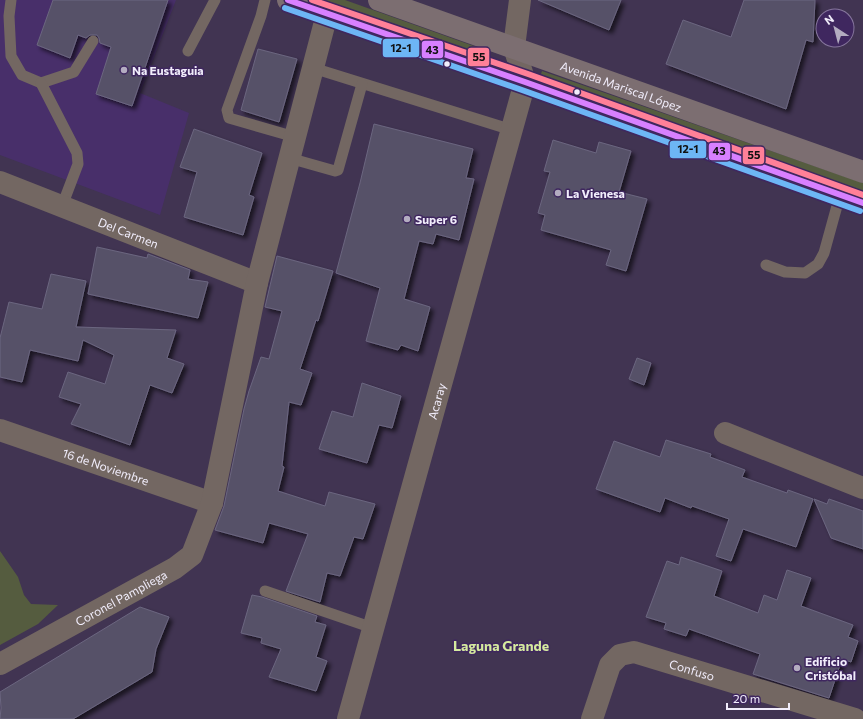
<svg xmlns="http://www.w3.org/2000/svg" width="863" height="719" viewBox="0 0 863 719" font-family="Commissioner,sans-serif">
  <defs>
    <filter id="shadow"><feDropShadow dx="3.5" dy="3.5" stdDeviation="2" flood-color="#0009"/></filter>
  </defs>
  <rect width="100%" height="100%" fill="#413452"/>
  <!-- built -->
  <path fill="#482f6a" d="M0,0H176L140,93L189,113L160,215L0,155Z"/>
  <!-- green -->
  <g fill="#555c3f">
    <path d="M320,0H345L482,49L484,52L481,57Z"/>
    <path d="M542,71L863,183V192L540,77Z"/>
    <path d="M0,551L18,577L24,595L31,604L58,605L38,624L0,645Z"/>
  </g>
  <!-- building -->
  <g fill="#575168" stroke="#6b6680" filter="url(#shadow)">
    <path d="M53,0H168L132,106L96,94L111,47L100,43L99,38L97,35H90L86,38L78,35L70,58L37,45Z"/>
    <path d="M538,0H621L609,30Z"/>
    <path d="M744,0H815L813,42L806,40L786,109L666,64L683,20L731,37Z"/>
    <path d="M258,49L297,59L279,122L241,110Z"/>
    <path d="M374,124L473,149L466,178L474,179L459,240L436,234L433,244L419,241L404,299L430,307L418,351L401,345L398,350L366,341L380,288L336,273L360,183Z"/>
    <path d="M194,129L262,153L249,195L254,197L243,235L184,217L197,172L180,167Z"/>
    <path d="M553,140L596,153L599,142L631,151L619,192L647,199L626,271L606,265L611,250L541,230L545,215L538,213L550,172L544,171Z"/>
    <path d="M97,247L147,258L148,254L190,270L188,279L208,282L198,318L88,294Z"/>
    <path d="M277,256L333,271L318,321L316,320L300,369L312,373L301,405L289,402L282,466L284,467L278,491L325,506L329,492L375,504L363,539L354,537L340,576L327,573L320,602L286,591L308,534L269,523L263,543L215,530L224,506L244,409L249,391L261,357L269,359L282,311L265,307Z"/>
    <path d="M51,274L86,281L76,327L176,330L167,358L184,364L172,393L150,385L130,445L71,424L81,404L59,397L68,372L105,384L114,355L83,340L78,361L30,350L22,382L0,377V338L9,302L42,309Z"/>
    <path d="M637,358L651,363L644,385L629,379Z"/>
    <path d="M362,383L401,396L392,428L379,425L367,463L319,449L332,411L353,417Z"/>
    <path d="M666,440L711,454L710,457L745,470L742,477L787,493L788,490L813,499L796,547L743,529L731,561L716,556L729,519L692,506L691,508L665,498L660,512L596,489L614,441L660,457Z"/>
    <path d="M814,499L827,504L829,499L863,511V549L831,538Z"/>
    <path d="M681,557L722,571L714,596L758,613L764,595L777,600L787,570L811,578L801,606L853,625L848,637L858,641L851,662L842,659L829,698L753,674L760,654L689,629L686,636L664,629L666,623L646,617L667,561L679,565Z"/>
    <path d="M252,595L262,597L317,616L315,622L326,625L316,657L327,661L316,691L269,677L281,649L261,643L262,638L241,633Z"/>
    <path d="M140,607L169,617L156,649L152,672L73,719H0L1,708L0,692Z"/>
  </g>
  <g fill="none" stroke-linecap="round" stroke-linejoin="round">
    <!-- lane -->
    <g stroke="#736762" stroke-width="11">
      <path d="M11,0L9,16L11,56L22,75L41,83L74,72L93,41"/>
      <path d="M265,0L261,16L227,110L229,118L295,137"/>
      <path d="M188,51L215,0"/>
      <path d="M313,68L512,130"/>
      <path d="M41,83L77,153L78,164L62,206"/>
      <path d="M289,158L335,171L338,170L362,84"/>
      <path d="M766,265L785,272L805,273L818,264L824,253L840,195"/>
      <path d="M265,591L373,628"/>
    </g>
    <!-- street -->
    <g stroke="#736762" stroke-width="22">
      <path id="s1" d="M0,182L257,283"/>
      <path id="s2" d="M0,430L212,503"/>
      <path d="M725,433L863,488"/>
      <path id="s3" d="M0,664L175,568L192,555L212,503L257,283L327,14"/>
      <path id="s4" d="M348,719L525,82L514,47L520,0"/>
      <path id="s5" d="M592,719L610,665L620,655L634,652L855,719"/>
    </g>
    <!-- highway -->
    <g stroke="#7c6e71" stroke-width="22">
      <path d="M288,0L525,82L863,203"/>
      <path id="s6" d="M379,0L863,172"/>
    </g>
    <defs>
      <path id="bus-1" d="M288,0L525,82L863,203"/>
      <path id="bus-2" d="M285,8L522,90L860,211"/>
      <path id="bus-3" d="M312,0L528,74L863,195"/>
    </defs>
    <!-- bus-1 casing -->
    <use href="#bus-1" stroke="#3f275f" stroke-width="9"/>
    <!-- bus-2 casing -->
    <use href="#bus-2" stroke="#3f275f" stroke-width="9"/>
    <!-- bus-3 casing -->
    <use href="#bus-3" stroke="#3f275f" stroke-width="9"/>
    <!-- bus-1 -->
    <use href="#bus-1" stroke="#d880ff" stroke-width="6"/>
    <!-- bus-2 -->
    <use href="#bus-2" stroke="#6db6f5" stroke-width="6"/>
    <!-- bus-3 -->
    <use href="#bus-3" stroke="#ff8098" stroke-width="6"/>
  </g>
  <!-- markers -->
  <g fill="#f1edfb" stroke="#3f275f" stroke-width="1.5">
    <circle cx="447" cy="64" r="3.5"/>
    <circle cx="577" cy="92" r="3.5"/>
  </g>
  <g fill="#b3acc0" stroke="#3f275f" stroke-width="1.5">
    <circle cx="124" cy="70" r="4"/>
    <circle cx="558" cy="193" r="4"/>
    <circle cx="407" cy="219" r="4"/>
    <circle cx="797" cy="668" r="4"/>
  </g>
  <g text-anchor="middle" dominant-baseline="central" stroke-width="3" stroke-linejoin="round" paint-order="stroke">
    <!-- poi labels -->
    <g font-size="12" font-weight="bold" fill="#f1edfb" stroke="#3f275f" text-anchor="start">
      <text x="132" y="70">Na Eustaguia</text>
      <text x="566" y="193">La Vienesa</text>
      <text x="415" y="219">Super 6</text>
      <text x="805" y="661">Edificio<tspan x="805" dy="14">Cristóbal</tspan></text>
    </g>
    <!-- street labels -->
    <g font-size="12" fill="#f1edfb" stroke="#3f275f">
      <text stroke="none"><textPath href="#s6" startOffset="257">Avenida Mariscal López</textPath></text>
      <text stroke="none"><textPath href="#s1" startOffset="138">Del Carmen</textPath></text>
      <text stroke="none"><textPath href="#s4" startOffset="330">Acaray</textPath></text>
      <text stroke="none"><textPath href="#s2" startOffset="112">16 de Noviembre</textPath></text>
      <text stroke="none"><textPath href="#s3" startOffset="138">Coronel Pampliega</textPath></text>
      <text stroke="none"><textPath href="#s5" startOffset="146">Confuso</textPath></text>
    </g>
    <!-- quarter labels -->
    <g font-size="14" font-weight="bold" fill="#d5ea9e" stroke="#3f275f">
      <text x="501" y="645">Laguna Grande</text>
    </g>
  </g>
  <g stroke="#3f275f" stroke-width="1.5">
    <rect x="382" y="38" width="38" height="20" rx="4" fill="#6db6f5"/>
    <rect x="421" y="40" width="23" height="19" rx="4" fill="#d880ff"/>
    <rect x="467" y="47" width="23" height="20" rx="4" fill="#ff8098"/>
    <rect x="669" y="140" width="38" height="19" rx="4" fill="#6db6f5"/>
    <rect x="708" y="142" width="23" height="19" rx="4" fill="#d880ff"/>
    <rect x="742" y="146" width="23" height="19" rx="4" fill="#ff8098"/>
  </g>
  <g font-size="11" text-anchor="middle" font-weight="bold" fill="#111">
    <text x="401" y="52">12-1</text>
    <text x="432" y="54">43</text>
    <text x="479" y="61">55</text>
    <text x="688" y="153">12-1</text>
    <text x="719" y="155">43</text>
    <text x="754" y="159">55</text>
  </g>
  <!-- north arrow -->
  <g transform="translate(835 28) rotate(324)"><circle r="19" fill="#3f275f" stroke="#86769d"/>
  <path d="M0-3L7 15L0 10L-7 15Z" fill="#b3acc0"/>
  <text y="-6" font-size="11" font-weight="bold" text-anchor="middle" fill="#f1edfb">N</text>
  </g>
  <!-- scale -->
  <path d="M727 703v6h62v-6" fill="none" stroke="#f1edfb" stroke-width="2"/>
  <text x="733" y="703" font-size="12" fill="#f1edfb" stroke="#3f275f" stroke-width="3" paint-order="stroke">20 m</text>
</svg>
